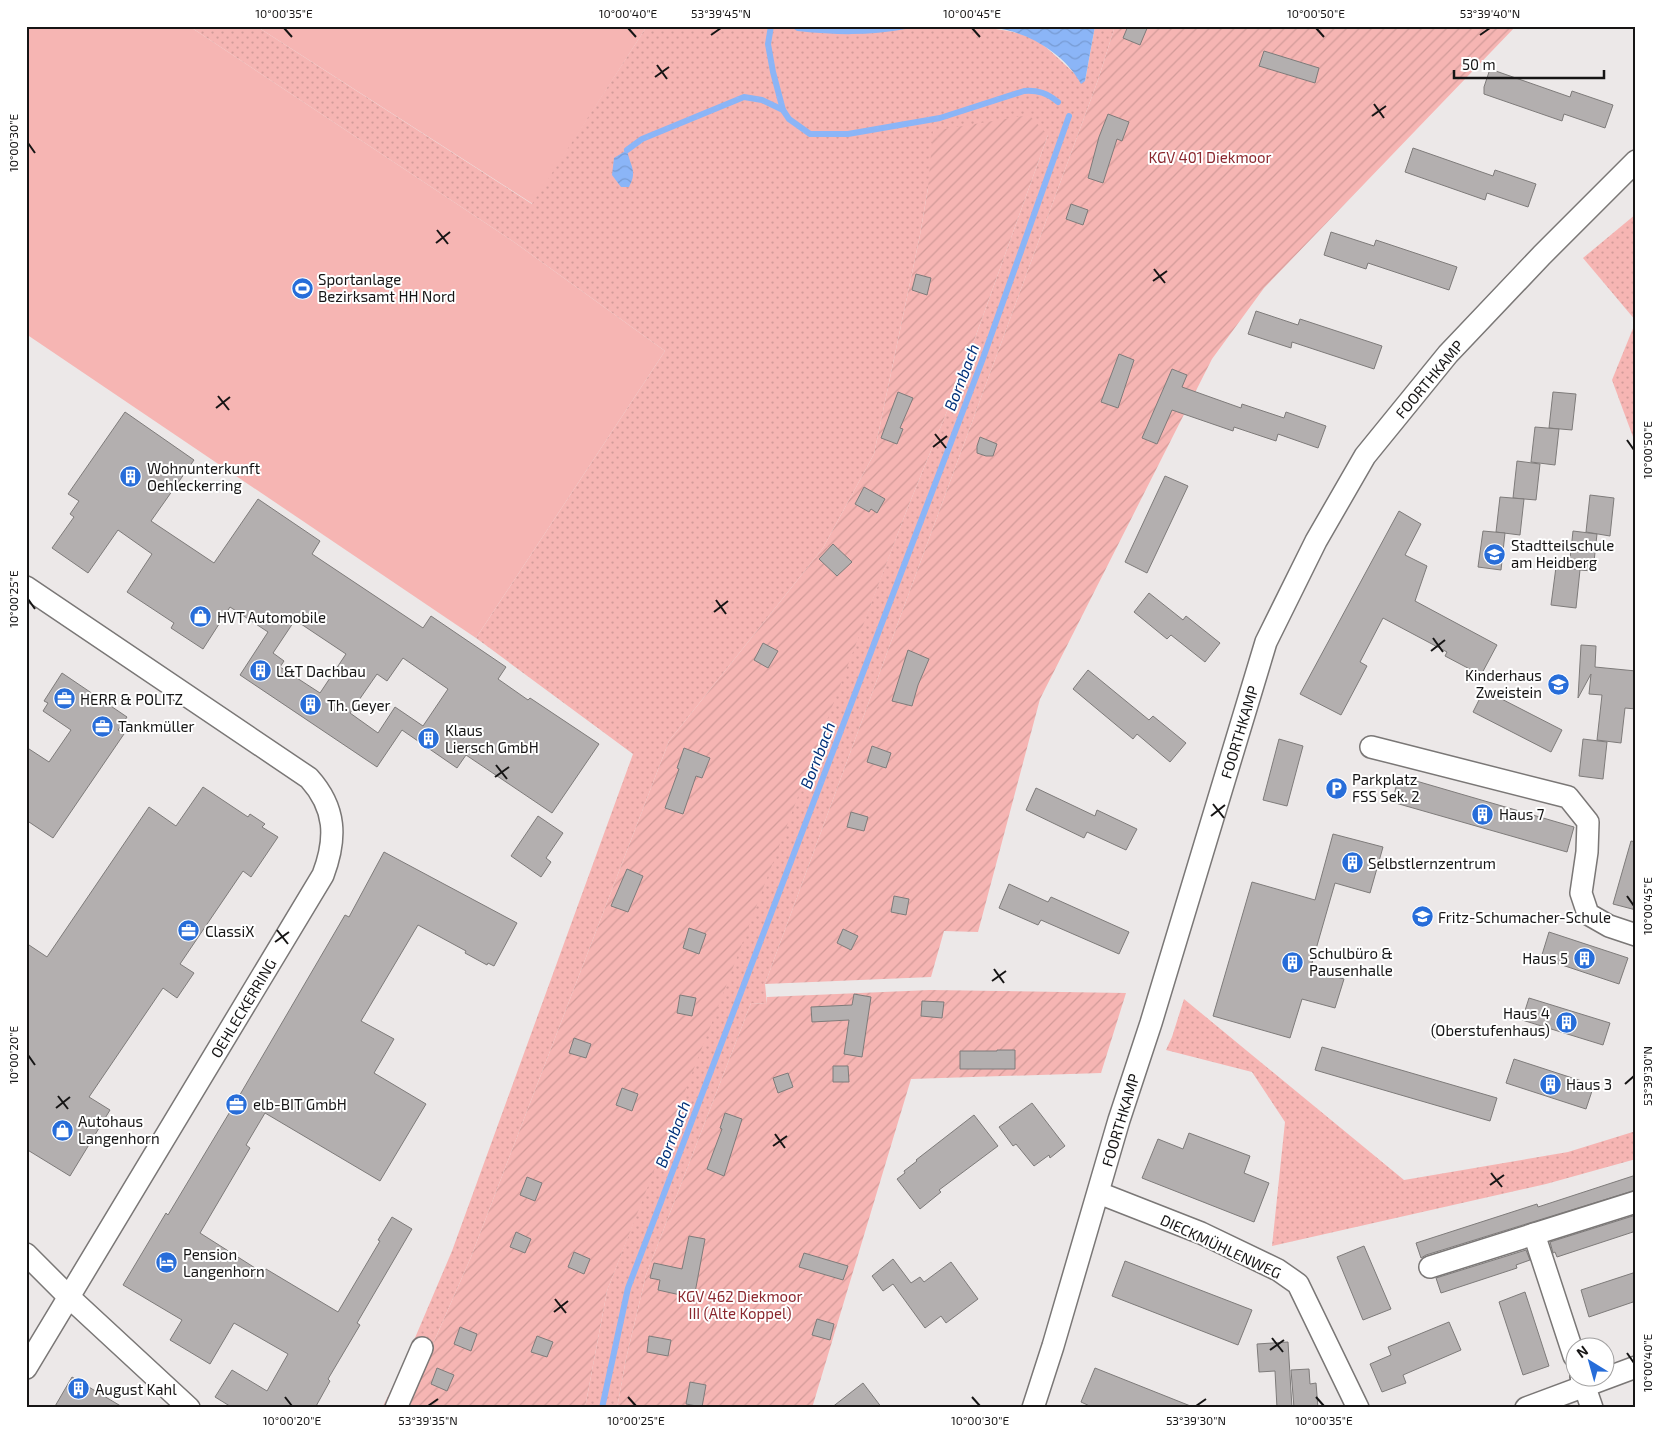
<svg xmlns="http://www.w3.org/2000/svg" width="1662" height="1434" viewBox="0 0 1662 1434" font-family="'Exo 2',sans-serif">
  <defs>
    <pattern id="park-dots" width="8" height="8" patternUnits="userSpaceOnUse" patternTransform="scale(1.25)"><rect width="8" height="8" fill="#f6b5b3"/><path d="M2 2h.1M6 6h.1" fill="none" stroke="#d29b99" stroke-width="1.8" stroke-linecap="round"/></pattern>
    <pattern id="garden-furrows" width="10" height="10" patternUnits="userSpaceOnUse" patternTransform="scale(1.25)"><rect width="10" height="10" fill="#f6b5b3"/><path d="M-1 1l2-2M0 10L10 0M9 11l2-2" fill="none" stroke="#d29b99"/></pattern>
    <pattern id="water-waves" width="16" height="10" patternUnits="userSpaceOnUse" patternTransform="scale(1.25)"><rect width="16" height="10" fill="#8bb5f7"/><path d="M0 5q4-4 8 0t8 0" fill="none" stroke="#779bd3"/></pattern>
  </defs>
  <rect width="100%" height="100%" fill="#ece8e8"/>
  <!-- grass -->
  <g fill="#f6b5b3">
    <path d="M26,26H189L514,242L665,351L476,638L26,334Z"/>
    <path d="M256,26H647L533,204Z"/>
  </g>
  <!-- park -->
  <g fill="url(#park-dots)">
    <path d="M189,26H256L532,204L647,26H967C992,29 1022,29 1043,45C1057,56 1071,72 1085,81L1095,26H1115L1098,80L765,984L767,1004L751,1003L646,1275L626,1359L617,1408H585L607,1291L908,507L961,377L1048,135L928,188L920,235L874,454L823,548L669,741L471,1257L405,1408H382L403,1366L452,1251L633,754L476,638L665,351L514,242Z"/>
    <path d="M1636,214V321L1583,258Z"/>
    <path d="M1636,321V445L1612,380Z"/>
    <path d="M1184,999L1404,1180L1568,1152L1636,1131V1159L1546,1184L1272,1246L1285,1122L1252,1072L1166,1050L1172,1037Z"/>
  </g>
  <!-- garden -->
  <g fill="url(#garden-furrows)">
    <path d="M1115,26H1516L1264,288L1212,359L1040,699L978,932L944,931L931,977L765,984L1098,80Z"/>
    <path d="M1029,115L1048,135L961,377L908,507L723,994L607,1291L585,1408H405L471,1257L669,741L823,548L874,454L920,235L928,188L933,131Z"/>
    <path d="M930,990L1126,993L1101,1073L911,1079L812,1408H617L626,1359L646,1275L751,1003L767,1004V997Z"/>
  </g>
  <!-- water -->
  <g fill="url(#water-waves)">
    <path d="M967,26H1095L1085,81L1081,84C1068,59 1040,40 1014,32C1000,27 982,28 967,26Z"/>
    <path d="M627,150C630,166 638,171 629,187H621L612,175L614,158Z"/>
  </g>
  <g fill="none" stroke-linecap="round" stroke-linejoin="round">
    <!-- stream -->
    <g stroke="#8bb5f7" stroke-width="6">
      <path d="M771,26L768,44L773,72L783,110L789,119L810,134H848L940,118L1024,91C1038,90 1047,93 1058,102"/>
      <path d="M795,26L798,28C835,32 867,33 905,26"/>
      <path d="M627,150L642,139L744,97L762,100L783,110"/>
      <path d="M602,1408L628,1288L982,361L1069,116"/>
    </g>
  </g>
  <!-- building -->
  <g fill="#b3afaf" stroke="#7e7b7a" fill-rule="evenodd">
    <path d="M1128,26H1148L1140,45L1123,38Z"/>
    <path d="M1264,51L1319,68L1315,83L1259,66Z"/>
    <path d="M1490,69L1570,97L1572,91L1613,105L1605,128L1564,114L1562,121L1484,94V87Z"/>
    <path d="M1108,114L1129,122L1122,141L1117,139L1103,183L1088,178L1099,137Z"/>
    <path d="M1413,148L1493,176L1495,170L1536,184L1528,207L1487,193L1485,200L1405,172Z"/>
    <path d="M1071,204L1088,210L1083,225L1066,219Z"/>
    <path d="M1331,232L1374,246L1376,240L1457,267L1449,290L1368,263L1366,269L1324,255Z"/>
    <path d="M916,274L931,278L927,295L912,290Z"/>
    <path d="M1256,311L1298,325L1300,319L1382,346L1374,369L1292,342L1291,348L1248,334Z"/>
    <path d="M1119,354L1134,360L1118,408L1101,402Z"/>
    <path d="M1172,369L1187,375L1182,387L1241,408L1242,404L1284,418L1286,412L1326,426L1318,448L1278,434L1276,441L1234,427L1233,431L1172,410L1157,444L1142,438Z"/>
    <path d="M898,392L913,398L900,428L903,429L897,444L881,438Z"/>
    <path d="M1553,392L1576,394L1572,430L1549,428Z"/>
    <path d="M125,412L194,460L151,521L214,563L258,499L320,541L312,554L423,628L431,616L506,667L498,679L528,700L530,698L599,744L552,813L466,755L457,768L402,730L377,767L240,675L268,632L230,607L203,649L171,628L174,623L127,592L152,554L118,530L88,573L52,548L74,517L70,514L79,501L68,494ZM295,620L346,654L320,693L280,667L284,661L273,653ZM403,658L448,689L423,726L395,707L378,733L350,713L377,674L387,681Z"/>
    <path d="M1535,427L1559,429L1555,465L1531,462Z"/>
    <path d="M980,437L997,444L993,456H986L977,453V446Z"/>
    <path d="M1517,461L1540,464L1536,500L1513,498Z"/>
    <path d="M1165,476L1188,486L1147,573L1125,562Z"/>
    <path d="M864,487L885,499L877,513L871,509L869,512L855,504Z"/>
    <path d="M1590,495L1614,498L1610,536L1586,532Z"/>
    <path d="M1500,497L1524,499L1520,535L1496,532Z"/>
    <path d="M1399,511L1421,524L1405,555L1427,566L1415,601L1497,645L1481,675L1445,656L1447,652L1383,618L1360,662L1367,666L1341,715L1300,694Z"/>
    <path d="M1483,531L1505,533L1501,570L1478,567Z"/>
    <path d="M1573,531L1597,534L1593,571L1580,570L1576,608L1551,605L1556,567L1576,569L1569,568Z"/>
    <path d="M833,544L852,562L837,576L819,559Z"/>
    <path d="M1149,593L1183,620L1186,616L1220,643L1205,662L1171,635L1167,639L1134,612Z"/>
    <path d="M763,643L778,651L768,668L754,660Z"/>
    <path d="M1581,645L1596,646L1595,667L1636,671V709L1625,708L1621,743L1597,740L1602,695L1589,694L1591,674L1578,698Z"/>
    <path d="M908,650L929,659L918,685L912,706L892,701Z"/>
    <path d="M1088,670L1149,720L1153,716L1186,743L1170,762L1137,734L1133,739L1073,689Z"/>
    <path d="M62,673L127,717L118,730L124,734L53,838L26,820V747L49,762L71,730L43,711L48,703L44,701Z"/>
    <path d="M1484,690L1562,730L1551,752L1473,712Z"/>
    <path d="M1279,739L1303,746L1287,806L1263,800Z"/>
    <path d="M1583,739L1607,742L1603,779L1579,776Z"/>
    <path d="M872,746L891,753L886,768L867,762Z"/>
    <path d="M684,748L710,758L702,778L696,776L683,814L665,808L679,769L677,768Z"/>
    <path d="M1399,776L1574,827L1567,852L1392,802Z"/>
    <path d="M203,787L248,817L250,814L265,824L262,827L278,837L251,877L243,871L180,964L194,973L177,998L163,988L89,1097L110,1110L70,1176L26,1149V943L47,957L149,807L176,826Z"/>
    <path d="M1036,788L1095,816L1097,810L1137,829L1126,850L1087,832L1084,838L1026,810Z"/>
    <path d="M851,812L868,817L864,831L847,827Z"/>
    <path d="M538,816L563,833L546,858L551,862L541,877L511,856Z"/>
    <path d="M1333,834L1383,847L1370,893L1335,883L1310,970L1344,979L1335,1008L1302,999L1290,1038L1213,1016L1252,882L1315,900Z"/>
    <path d="M1631,841L1636,842V910L1613,904Z"/>
    <path d="M384,852L517,923L494,966L488,963L487,965L465,953L466,951L418,925L361,1021L394,1039L374,1073L426,1104L380,1181L265,1113L246,1145L250,1148L200,1233L263,1273L266,1269L338,1312L380,1241L378,1240L392,1217L412,1229L357,1323L360,1325L328,1379L330,1381L315,1408H233L215,1397L232,1370L267,1391L288,1354L234,1323L210,1364L170,1340L182,1320L123,1285L166,1213L168,1215L231,1110L345,915L349,917Z"/>
    <path d="M627,869L643,876L628,912L611,906Z"/>
    <path d="M1009,884L1048,902L1051,897L1129,932L1119,954L1041,920L1038,925L999,908Z"/>
    <path d="M894,896L909,899L906,915L891,912Z"/>
    <path d="M689,928L706,934L699,954L683,948Z"/>
    <path d="M843,929L858,936L851,950L837,943Z"/>
    <path d="M1549,932L1628,958L1619,984L1541,958Z"/>
    <path d="M854,994L871,997L862,1057L844,1054L849,1020L812,1022L811,1007L852,1005Z"/>
    <path d="M680,995L696,998L692,1016L677,1013Z"/>
    <path d="M1529,998L1610,1023L1603,1045L1522,1020Z"/>
    <path d="M922,1001L944,1002L942,1018L921,1016Z"/>
    <path d="M574,1038L591,1044L586,1058L569,1053Z"/>
    <path d="M1322,1047L1497,1098L1490,1121L1315,1070Z"/>
    <path d="M997,1050H1015V1069H960V1051H997Z"/>
    <path d="M1514,1059L1594,1085L1586,1109L1506,1083Z"/>
    <path d="M833,1066H848L849,1082H833Z"/>
    <path d="M788,1073L793,1087L778,1093L773,1078Z"/>
    <path d="M622,1088L638,1094L632,1111L616,1105Z"/>
    <path d="M1032,1103L1065,1146L1050,1158L1049,1155L1034,1166L1016,1144L1013,1146L999,1127Z"/>
    <path d="M725,1113L742,1119L724,1176L707,1169L722,1129L720,1128Z"/>
    <path d="M974,1115L998,1146L939,1190L941,1192L920,1209L897,1179L905,1173L904,1171L917,1161L916,1160Z"/>
    <path d="M1189,1133L1250,1156L1244,1173L1269,1183L1254,1222L1142,1178L1158,1139L1183,1149Z"/>
    <path d="M1636,1175V1190L1426,1255L1421,1258L1416,1243L1537,1204L1538,1207Z"/>
    <path d="M527,1177L542,1183L535,1201L520,1195Z"/>
    <path d="M1636,1215V1231L1557,1257L1555,1252L1553,1253L1550,1242Z"/>
    <path d="M516,1232L531,1239L525,1253L510,1247Z"/>
    <path d="M689,1236L705,1239L694,1298L658,1290L660,1280L650,1278L654,1263L682,1269Z"/>
    <path d="M1364,1246L1391,1309L1363,1320L1337,1257Z"/>
    <path d="M1526,1250L1530,1260L1516,1265L1517,1268L1441,1293L1436,1278Z"/>
    <path d="M574,1252L590,1259L584,1274L568,1267Z"/>
    <path d="M804,1253L848,1266L843,1280L799,1267Z"/>
    <path d="M893,1259L911,1283L920,1277L924,1282L951,1262L978,1299L946,1323L941,1316L925,1328L893,1284L883,1291L872,1276Z"/>
    <path d="M1125,1261L1252,1310L1238,1345L1112,1296Z"/>
    <path d="M1636,1272V1301L1589,1317L1581,1290Z"/>
    <path d="M1525,1292L1549,1366L1523,1375L1499,1302Z"/>
    <path d="M817,1319L834,1324L830,1340L812,1335Z"/>
    <path d="M1449,1322L1461,1350L1403,1375L1406,1383L1382,1392L1370,1364L1391,1355L1388,1347Z"/>
    <path d="M460,1327L477,1334L471,1351L454,1344Z"/>
    <path d="M537,1336L553,1342L547,1357L531,1352Z"/>
    <path d="M649,1336L671,1340L668,1356L647,1352Z"/>
    <path d="M1288,1342L1292,1408H1277L1275,1371L1259,1372L1257,1344Z"/>
    <path d="M437,1368L454,1375L447,1391L431,1384Z"/>
    <path d="M1095,1368L1193,1407V1408H1094L1081,1402Z"/>
    <path d="M1309,1369L1310,1384L1316,1383L1318,1408H1294L1291,1370Z"/>
    <path d="M72,1377L124,1408H54Z"/>
    <path d="M690,1382L706,1385L702,1407L686,1404Z"/>
    <path d="M863,1383L882,1408H831Z"/>
  </g>
  <g fill="none" stroke-linecap="round" stroke-linejoin="round">
    <defs>
      <g id="minor">
        <path d="M26,587L309,778C336,808 337,838 323,875L26,1368"/>
        <path d="M1371,747L1568,797L1588,822L1587,852L1581,893L1588,914L1609,926L1636,935"/>
        <path d="M1099,1193L1201,1233L1278,1270L1298,1284L1358,1408"/>
        <path d="M1534,1234L1574,1356"/>
        <path d="M26,1254L69,1297L189,1408"/>
        <path d="M1430,1267L1636,1202"/>
        <path d="M1581,1376L1592,1408"/>
        <path d="M396,1408L422,1348"/>
        <path d="M1033,1408L1053,1346L1119,1120L1151,1023L1266,642L1316,541L1365,456L1448,354L1542,255L1636,161"/>
        <path d="M1526,1408L1636,1367"/>
      </g>
    </defs>
    <!-- minor casing -->
    <use href="#minor" stroke="#7a7776" stroke-width="24"/>
    <!-- minor -->
    <use href="#minor" stroke="#fff" stroke-width="21"/>
  </g>
  <!-- ticks -->
  <path fill="none" stroke="#161515" stroke-width="2" d="M284,28L292,37M628,28L636,37M972,28L980,37M1316,28L1324,37M711,35L721,28M1480,35L1490,28M657,65L667,79M655,77L669,67M1374,104L1384,118M1372,116L1386,106M28,143L35,153M437,230L448,244M436,243L450,232M1154,269L1165,283M1153,281L1167,271M218,396L229,410M216,408L230,397M935,434L946,448M1627,440L1634,450M933,447L947,436M28,599L35,609M716,600L726,614M714,612L728,601M1433,638L1443,652M1431,651L1445,640M496,765L507,779M495,777L509,767M1213,804L1224,818M1211,816L1225,805M1627,896L1634,906M277,930L288,944M275,942L289,932M994,969L1004,983M992,981L1006,971M28,1055L35,1065M1625,1084L1634,1076M58,1096L68,1109M56,1108L70,1097M775,1134L785,1148M773,1146L787,1136M1491,1173L1502,1187M1490,1185L1504,1175M555,1299L566,1313M554,1312L568,1301M1272,1338L1283,1352M1270,1350L1284,1340M1627,1353L1634,1363M285,1397L292,1406M628,1397L636,1406M972,1397L980,1406M1316,1397L1324,1406M428,1406L438,1399M1196,1406L1206,1399"/>
  <!-- icons -->
  <defs>
    <symbol id="stadium-disc" viewBox="-11 -11 22 22"><circle r="9.5" fill="#276dd9" stroke="#fff"/><path d="M0-5a6.5 5 0 1 0 0 10a6.5 5 0 1 0 0-10ZM-3.5-1.8h7v3.6h-7Z" fill="#fff"/></symbol>
    <symbol id="building-disc" viewBox="-11 -11 22 22"><circle r="9.5" fill="#276dd9" stroke="#fff"/><path d="M-4-6H4V6H1V3H-1V6H-4ZM-2.5-4.3h1.7v1.8h-1.7ZM.8-4.3h1.7v1.8H.8ZM-2.5-1h1.7V.8h-1.7ZM.8-1h1.7V.8H.8Z" fill="#fff"/></symbol>
    <symbol id="school-disc" viewBox="-11 -11 22 22"><circle r="9.5" fill="#276dd9" stroke="#fff"/><path d="M0-5L7-2L0 1L-7-2ZM-4 1L0 2.5L4 1V4Q0 6-4 4Z" fill="#fff"/></symbol>
    <symbol id="shop-disc" viewBox="-11 -11 22 22"><circle r="9.5" fill="#276dd9" stroke="#fff"/><path d="M-5-2.5h2.3a2.7 3.5 0 0 1 5.4 0H5L5.5 6h-11ZM-1.5-2.5h3a1.5 2.3 0 0 0-3 0Z" fill="#fff"/></symbol>
    <symbol id="office-disc" viewBox="-11 -11 22 22"><circle r="9.5" fill="#276dd9" stroke="#fff"/><path d="M-6-3h4V-5.5h4V-3h4V5H-6ZM-1-4.5V-3h2v-1.5ZM-6 0V1H6V0Z" fill="#fff"/></symbol>
    <symbol id="parking-disc" viewBox="-11 -11 22 22"><circle r="9.5" fill="#276dd9" stroke="#fff"/><path d="M-3.5-5.5H1a3.5 3.5 0 0 1 0 7H-1V5.5H-3.5ZM-1-3.4V-.6H.8a1.4 1.4 0 0 0 0-2.8Z" fill="#fff"/></symbol>
    <symbol id="hotel-disc" viewBox="-11 -11 22 22"><circle r="9.5" fill="#276dd9" stroke="#fff"/><path d="M-6-4.5h1.5V1H6V5H4.5V3h-9V5H-6ZM-4 0a1.8 1.8 0 1 1 3.6 0ZM.5 0V-2.5h3Q6-2.5 6 0Z" fill="#fff"/></symbol>
  </defs>
  <g fill-rule="evenodd">
    <use href="#stadium-disc" x="290" y="276" width="25" height="25"/>
    <use href="#building-disc" x="118" y="464" width="25" height="25"/>
    <use href="#school-disc" x="1482" y="542" width="25" height="25"/>
    <use href="#shop-disc" x="188" y="604" width="25" height="25"/>
    <use href="#building-disc" x="248" y="658" width="25" height="25"/>
    <use href="#school-disc" x="1546" y="672" width="25" height="25"/>
    <use href="#office-disc" x="52" y="686" width="25" height="25"/>
    <use href="#building-disc" x="298" y="692" width="25" height="25"/>
    <use href="#office-disc" x="90" y="714" width="25" height="25"/>
    <use href="#building-disc" x="416" y="726" width="25" height="25"/>
    <use href="#parking-disc" x="1324" y="776" width="25" height="25"/>
    <use href="#building-disc" x="1470" y="802" width="25" height="25"/>
    <use href="#building-disc" x="1340" y="850" width="25" height="25"/>
    <use href="#school-disc" x="1410" y="904" width="25" height="25"/>
    <use href="#office-disc" x="176" y="918" width="25" height="25"/>
    <use href="#building-disc" x="1572" y="946" width="25" height="25"/>
    <use href="#building-disc" x="1280" y="950" width="25" height="25"/>
    <use href="#building-disc" x="1554" y="1010" width="25" height="25"/>
    <use href="#building-disc" x="1538" y="1072" width="25" height="25"/>
    <use href="#office-disc" x="224" y="1092" width="25" height="25"/>
    <use href="#shop-disc" x="50" y="1118" width="25" height="25"/>
    <use href="#hotel-disc" x="154" y="1250" width="25" height="25"/>
    <use href="#building-disc" x="66" y="1376" width="25" height="25"/>
  </g>
  <g text-anchor="middle" dominant-baseline="central" stroke-width="4" stroke-linejoin="round" paint-order="stroke">
    <!-- park labels -->
    <g font-size="15" fill="#8a262d" stroke="#fff">
      <text x="1210" y="157">KGV 401 Diekmoor</text>
      <text x="740" y="1296">KGV 462 Diekmoor<tspan x="740" dy="17">III (Alte Koppel)</tspan></text>
    </g>
    <!-- poi labels -->
    <g font-size="15" fill="#161515" stroke="#fff" text-anchor="start">
      <text x="318" y="279">Sportanlage<tspan x="318" dy="17">Bezirksamt HH Nord</tspan></text>
      <text x="147" y="468">Wohnunterkunft<tspan x="147" dy="17">Oehleckerring</tspan></text>
      <text x="1511" y="545">Stadtteilschule<tspan x="1511" dy="17">am Heidberg</tspan></text>
      <text x="217" y="617">HVT Automobile</text>
      <text x="276" y="671">L&amp;T Dachbau</text>
      <text x="1542" y="675" text-anchor="end">Kinderhaus<tspan x="1542" dy="17">Zweistein</tspan></text>
      <text x="80" y="699">HERR &amp; POLITZ</text>
      <text x="327" y="705">Th. Geyer</text>
      <text x="118" y="726">Tankmüller</text>
      <text x="445" y="730">Klaus<tspan x="445" dy="17">Liersch GmbH</tspan></text>
      <text x="1352" y="779">Parkplatz<tspan x="1352" dy="17">FSS Sek. 2</tspan></text>
      <text x="1499" y="814">Haus 7</text>
      <text x="1368" y="863">Selbstlernzentrum</text>
      <text x="1438" y="917">Fritz-Schumacher-Schule</text>
      <text x="205" y="931">ClassiX</text>
      <text x="1309" y="953">Schulbüro &amp;<tspan x="1309" dy="17">Pausenhalle</tspan></text>
      <text x="1568" y="958" text-anchor="end">Haus 5</text>
      <text x="1550" y="1013" text-anchor="end">Haus 4<tspan x="1550" dy="17">(Oberstufenhaus)</tspan></text>
      <text x="1566" y="1084">Haus 3</text>
      <text x="253" y="1104">elb-BIT GmbH</text>
      <text x="78" y="1121">Autohaus<tspan x="78" dy="17">Langenhorn</tspan></text>
      <text x="183" y="1254">Pension<tspan x="183" dy="17">Langenhorn</tspan></text>
      <text x="95" y="1389">August Kahl</text>
    </g>
    <!-- street labels -->
    <g font-size="15" fill="#161515" stroke="#fff">
      <text transform="translate(1429 379) rotate(-50)">FOORTHKAMP</text>
      <text transform="translate(1239 732) rotate(-73)">FOORTHKAMP</text>
      <text transform="translate(243 1008) rotate(-59)">OEHLECKERRING</text>
      <text transform="translate(1120 1120) rotate(-73)">FOORTHKAMP</text>
      <text transform="translate(1221 1246) rotate(25)">DIECKMÜHLENWEG</text>
    </g>
    <!-- water labels -->
    <g font-size="16" font-style="italic" fill="#00307a" stroke="#fff">
      <text transform="translate(961 377) rotate(-69)">Bornbach</text>
      <text transform="translate(817 755) rotate(-69)">Bornbach</text>
      <text transform="translate(672 1134) rotate(-69)">Bornbach</text>
    </g>
  </g>
  <!-- border -->
  <rect width="1662" height="1434" fill="none" stroke="#ffffff" stroke-width="55"/>
  <!-- north arrow -->
  <g transform="translate(1590 1362) rotate(323)"><circle r="24" fill="#ffffff" stroke="#a2a1a1"/>
  <path d="M0-4L9 19L0 12L-9 19Z" fill="#276dd9"/>
  <text y="-8" font-size="14" font-weight="bold" text-anchor="middle" fill="#161515">N</text>
  </g>
  <!-- scale -->
  <path d="M1454 70v8h150v-8" fill="none" stroke="#161515" stroke-width="2.5"/>
  <text x="1462" y="70" font-size="15" fill="#161515" stroke="#ffffff" stroke-width="4" paint-order="stroke">50 m</text>
  <rect x="28" y="28" width="1606" height="1378" fill="none" stroke="#161515" stroke-width="2"/>
  <g font-size="12" text-anchor="middle" fill="#161515">
    <text x="284" y="18">10°00'35"E</text>
    <text x="628" y="18">10°00'40"E</text>
    <text x="721" y="18">53°39'45"N</text>
    <text x="972" y="18">10°00'45"E</text>
    <text x="1316" y="18">10°00'50"E</text>
    <text x="1490" y="18">53°39'40"N</text>
    <text transform="translate(14 143) rotate(-90)" y="4">10°00'30"E</text>
    <text transform="translate(1648 450) rotate(-90)" y="4">10°00'50"E</text>
    <text transform="translate(14 599) rotate(-90)" y="4">10°00'25"E</text>
    <text transform="translate(1648 906) rotate(-90)" y="4">10°00'45"E</text>
    <text transform="translate(14 1055) rotate(-90)" y="4">10°00'20"E</text>
    <text transform="translate(1648 1076) rotate(-90)" y="4">53°39'30"N</text>
    <text transform="translate(1648 1363) rotate(-90)" y="4">10°00'40"E</text>
    <text x="292" y="1425">10°00'20"E</text>
    <text x="428" y="1425">53°39'35"N</text>
    <text x="636" y="1425">10°00'25"E</text>
    <text x="980" y="1425">10°00'30"E</text>
    <text x="1196" y="1425">53°39'30"N</text>
    <text x="1324" y="1425">10°00'35"E</text>
  </g>
</svg>
